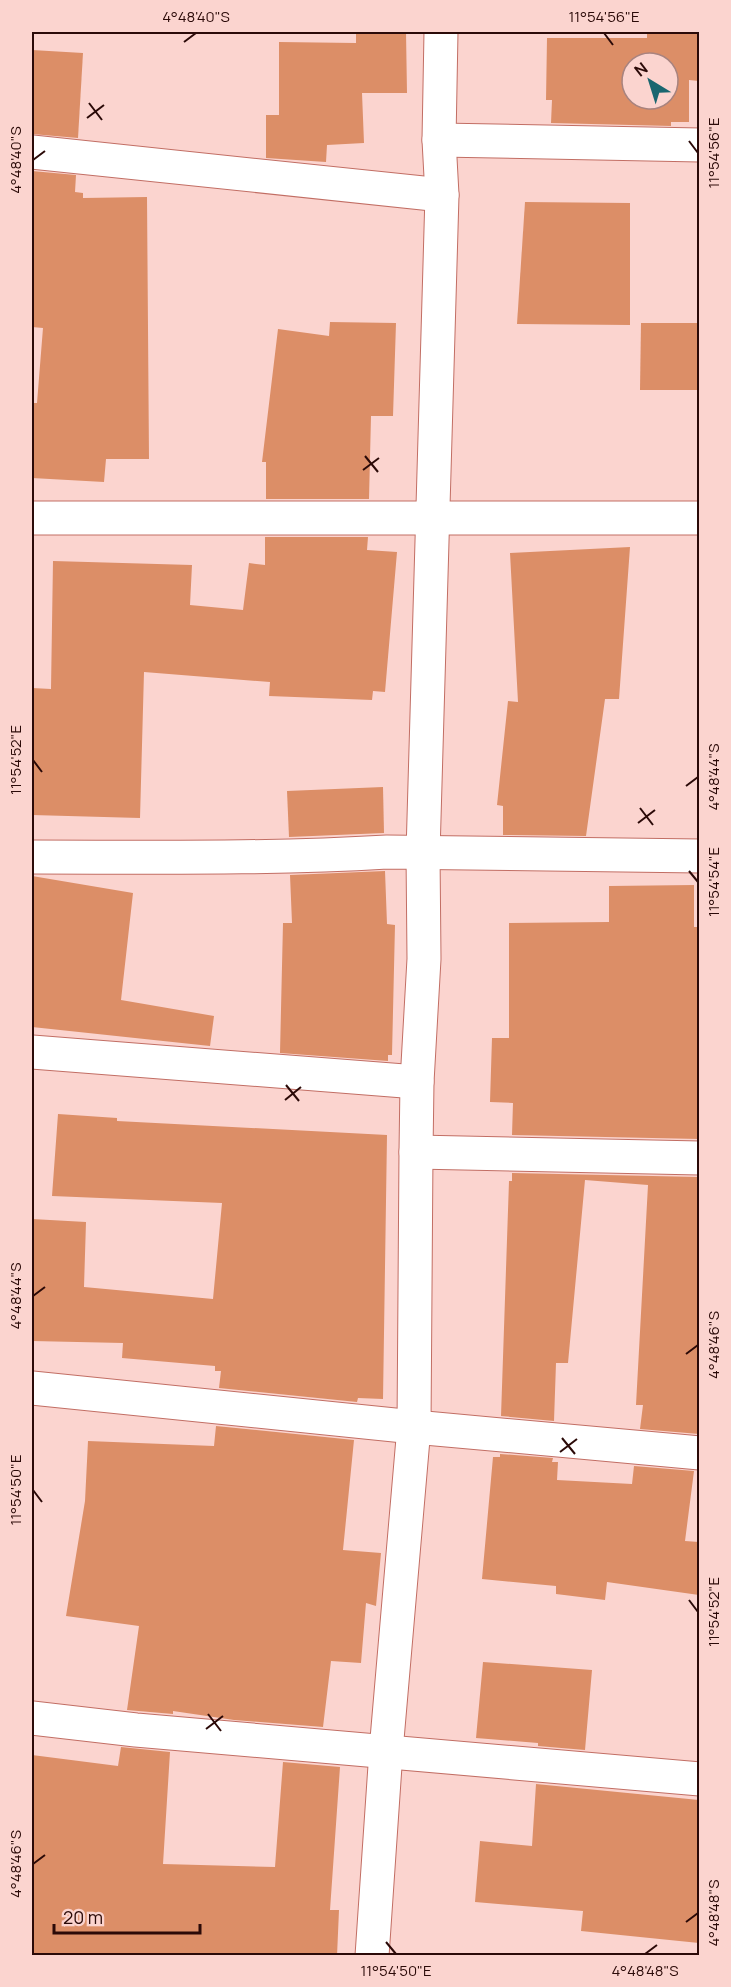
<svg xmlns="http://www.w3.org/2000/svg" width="731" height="1987" viewBox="0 0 731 1987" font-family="Manrope,sans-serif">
  <rect width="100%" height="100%" fill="#fbd4cf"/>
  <!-- building -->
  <g fill="#dc8e67" fill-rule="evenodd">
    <path d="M356,32H406L407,93H362L364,143L327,145L326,162L266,158V115H279V42L356,43Z"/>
    <path d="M647,32H699V81L689,80V122H671V126L551,123L552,100H546L547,38H647ZM632,63H668V99H632Z"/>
    <path d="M32,50L83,53L78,138L32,134Z"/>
    <path d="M32,171L76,175L75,192L83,193V198L147,197L149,459H106L104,482L32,478V403H37L43,328L32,327Z"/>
    <path d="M525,202L630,203V325L517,324Z"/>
    <path d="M330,322L396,323L393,416H371L369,499H266V462H262L278,329L329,336Z"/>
    <path d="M641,323H699V390H640Z"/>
    <path d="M265,537H368L367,550L397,552L385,692L373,691L372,700L269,696L270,682L144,672L140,818L32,815V688L51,689L53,561L192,565L190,605L243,610L249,563L265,565Z"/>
    <path d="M630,547L619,699H605L586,836L503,835V806L497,805L508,701L518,702L510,553Z"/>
    <path d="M383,787L384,833L289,837L287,791Z"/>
    <path d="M385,871L387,924L395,925L392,1055H388V1061L280,1053L283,923H292L290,875Z"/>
    <path d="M32,876L133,893L121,1000L214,1016L210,1046L32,1027Z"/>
    <path d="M694,885V927H699V1139L512,1135L513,1103L490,1102L492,1038H509V923L609,922V886Z"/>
    <path d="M58,1114L117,1118V1121L387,1135L383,1399L358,1398L357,1402L219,1388L221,1371H215V1366L122,1358L123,1343L32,1341V1219L86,1222L84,1287L213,1299L222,1203L52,1196Z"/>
    <path d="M512,1173L699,1177V1434L640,1429L643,1405H636L648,1185L585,1180L568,1363H556L554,1421L501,1416L509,1181H512Z"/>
    <path d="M216,1426L354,1440L343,1550L381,1553L376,1606L366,1603L361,1663L331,1661L323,1727L234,1720L173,1711V1714L127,1710L139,1626L66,1616L85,1501L88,1441L214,1446Z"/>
    <path d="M500,1454L553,1458L552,1462H558L557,1480L632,1484L634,1466L694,1471L685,1541L699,1542V1595L607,1582L605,1600L556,1594V1586L482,1579L493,1457H500Z"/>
    <path d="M483,1662L592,1670L585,1750L538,1746V1743L476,1738Z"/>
    <path d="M121,1747L170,1752L163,1864L275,1867L283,1762L340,1767L330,1910H339L337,1956H41L32,1954V1755L118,1766Z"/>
    <path d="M536,1784L699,1800V1943L581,1931L583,1911L475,1902L480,1841L532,1846Z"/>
  </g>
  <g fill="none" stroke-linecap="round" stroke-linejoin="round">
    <defs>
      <g id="minor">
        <path d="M439,140L700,145"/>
        <path d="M32,152L442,195"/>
        <path d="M32,518H700"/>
        <path d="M32,857C150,857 269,859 387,852L700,856"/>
        <path d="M32,1052L417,1082"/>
        <path d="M416,1152L700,1158"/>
        <path d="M32,1388L414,1427L700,1453"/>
        <path d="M32,1718L136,1730L700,1779"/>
        <path d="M372,1956L386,1751L414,1427L416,1152L417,1082L424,959L423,853L442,195L439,140L441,32"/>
      </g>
    </defs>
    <!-- minor casing -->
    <use href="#minor" stroke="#c26e64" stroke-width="35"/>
    <!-- minor -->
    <use href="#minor" stroke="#fff" stroke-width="33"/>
  </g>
  <!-- ticks -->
  <path fill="none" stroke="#2b0a08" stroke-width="2" d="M604,33L613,45M184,42L196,33M89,103L102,120M87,118L104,105M689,141L698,153M33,160L45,151M365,456L378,472M363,470L379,458M33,760L42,772M686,786L698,777M640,808L653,825M638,823L655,810M689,871L698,882M286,1085L299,1101M285,1100L301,1087M33,1296L45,1287M686,1354L698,1345M562,1438L575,1454M560,1452L577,1439M33,1490L42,1502M689,1600L698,1612M208,1714L221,1731M206,1729L223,1716M33,1864L45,1855M686,1922L698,1913M386,1942L396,1954M645,1954L657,1945"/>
  <!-- border -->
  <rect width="731" height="1987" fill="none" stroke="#fbd4cf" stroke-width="66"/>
  <!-- north arrow -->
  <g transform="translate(650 81) rotate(322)"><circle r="28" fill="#fbd4cf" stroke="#a8837f" stroke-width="1.5"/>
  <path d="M0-4.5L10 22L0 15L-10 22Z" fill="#1a666f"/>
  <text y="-9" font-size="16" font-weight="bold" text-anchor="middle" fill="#2b0a08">N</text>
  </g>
  <!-- scale -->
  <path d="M54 1924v9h146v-9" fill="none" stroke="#2b0a08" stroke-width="3"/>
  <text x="63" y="1924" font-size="18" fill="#2b0a08" stroke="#fbd4cf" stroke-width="4.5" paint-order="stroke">20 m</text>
  <rect x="33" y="33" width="665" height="1921" fill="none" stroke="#2b0a08" stroke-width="2"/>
  <g font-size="15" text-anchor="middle" fill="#2b0a08">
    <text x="196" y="22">4°48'40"S</text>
    <text x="604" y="22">11°54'56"E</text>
    <text transform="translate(714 153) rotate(-90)" y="5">11°54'56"E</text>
    <text transform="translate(16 160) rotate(-90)" y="5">4°48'40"S</text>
    <text transform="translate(16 760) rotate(-90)" y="5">11°54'52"E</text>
    <text transform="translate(714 777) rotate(-90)" y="5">4°48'44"S</text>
    <text transform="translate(714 882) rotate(-90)" y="5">11°54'54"E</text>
    <text transform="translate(16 1296) rotate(-90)" y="5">4°48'44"S</text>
    <text transform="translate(714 1345) rotate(-90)" y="5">4°48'46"S</text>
    <text transform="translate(16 1490) rotate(-90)" y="5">11°54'50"E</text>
    <text transform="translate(714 1612) rotate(-90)" y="5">11°54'52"E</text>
    <text transform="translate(16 1864) rotate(-90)" y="5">4°48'46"S</text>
    <text transform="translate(714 1913) rotate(-90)" y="5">4°48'48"S</text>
    <text x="396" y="1976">11°54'50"E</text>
    <text x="645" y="1976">4°48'48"S</text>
  </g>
</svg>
